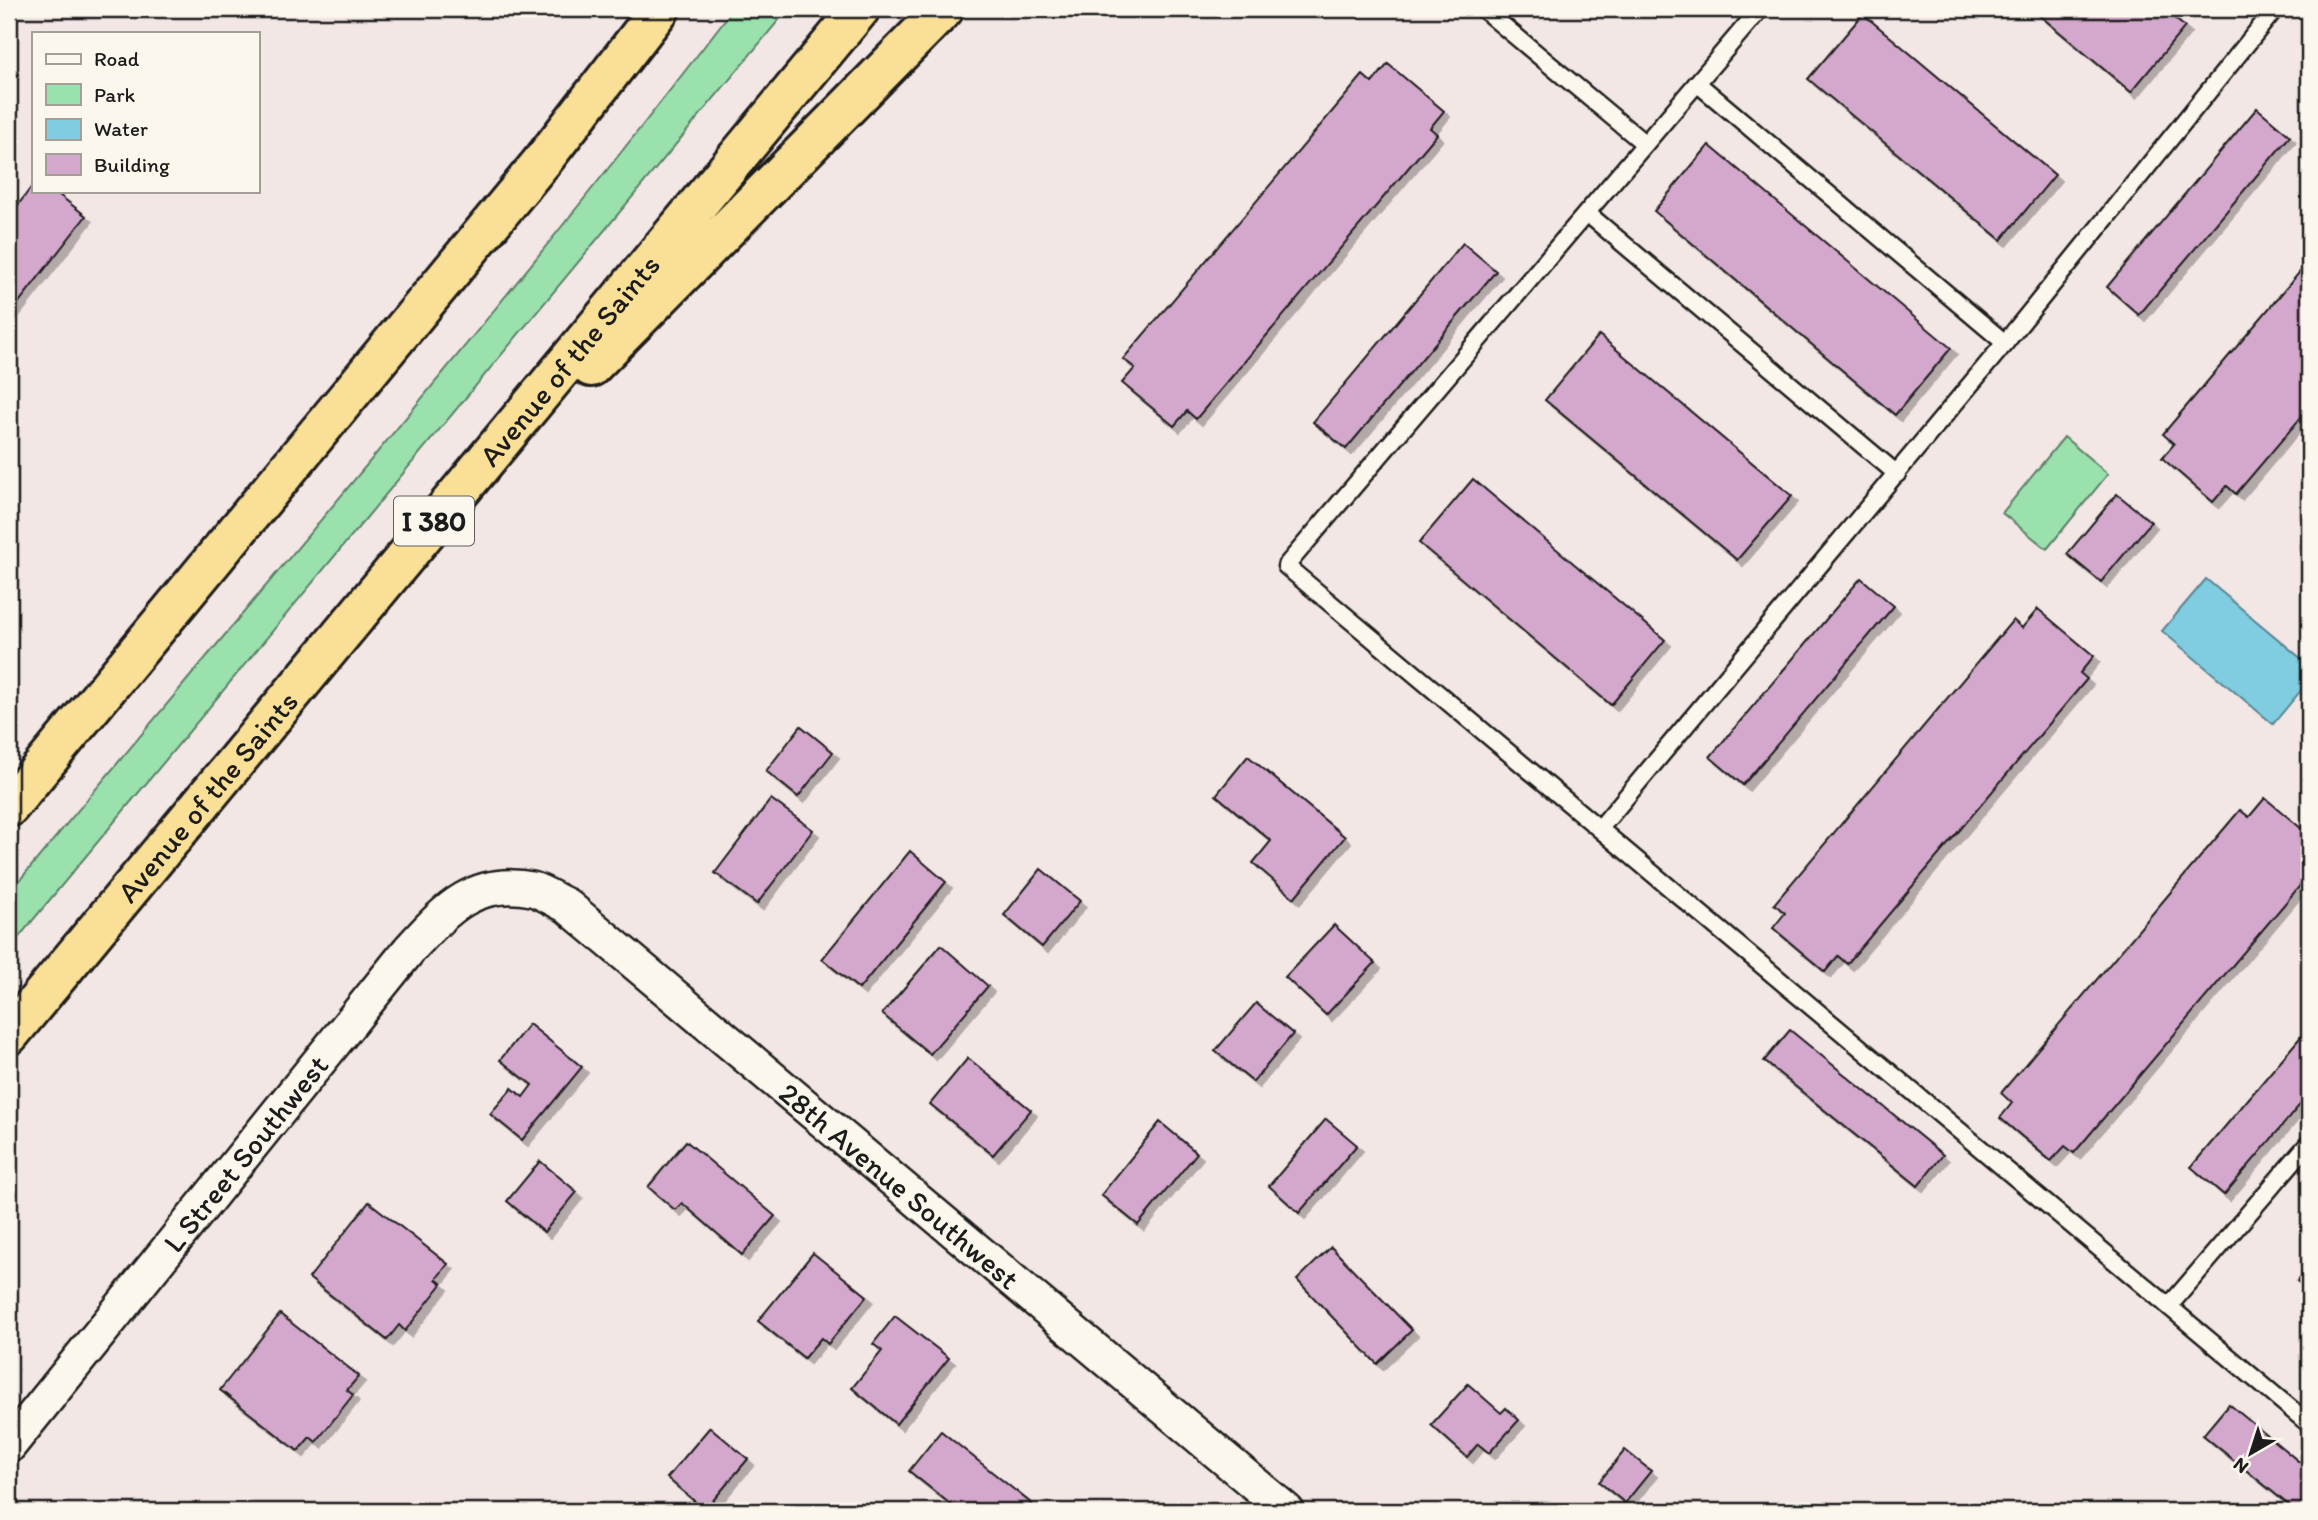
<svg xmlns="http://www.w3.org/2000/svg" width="2318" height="1520" viewBox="0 0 2318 1520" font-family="Itim,sans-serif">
  <defs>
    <filter id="shadow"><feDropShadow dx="6" dy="6" stdDeviation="0" flood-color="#0004"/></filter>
  </defs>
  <rect width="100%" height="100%" fill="#f3e7e6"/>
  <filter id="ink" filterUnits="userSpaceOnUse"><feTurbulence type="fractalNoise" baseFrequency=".0143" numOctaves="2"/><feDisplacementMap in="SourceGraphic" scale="14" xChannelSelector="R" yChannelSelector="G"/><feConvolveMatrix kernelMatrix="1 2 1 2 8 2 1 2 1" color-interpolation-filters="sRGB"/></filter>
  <g filter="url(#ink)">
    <!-- green -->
    <g fill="#9ae1ae" stroke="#5b7e65" stroke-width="2">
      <path d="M733,9H788L9,949V893C253,600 501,311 733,9Z"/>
      <path d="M2064,437L2108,474L2047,549L2002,513Z"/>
    </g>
    <!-- water -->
    <path fill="#80cce0" stroke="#588692" stroke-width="2" d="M2206,579L2309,665V681L2273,724L2162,631Z"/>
    <!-- building -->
    <g fill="#d4a8cc" stroke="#1c1c1c" stroke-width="2" filter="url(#shadow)">
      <path d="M2032,9H2163L2185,27L2131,92Z"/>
      <path d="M1863,14L2055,175L2001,240L1808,79Z"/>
      <path d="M1388,64L1444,111L1430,128L1437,134L1196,419L1187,411L1174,426L1122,383L1135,368L1123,359L1363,75L1372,83Z"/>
      <path d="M2257,108L2290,136L2139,315L2107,287Z"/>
      <path d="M1709,145L1951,348L1895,415L1654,211Z"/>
      <path d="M33,185V191H54L86,216L9,315V217Z"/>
      <path d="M1463,243L1496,271L1346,449L1313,422Z"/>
      <path d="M2309,261V408L2236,494L2227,486L2213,502L2162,458L2174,444L2163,434Z"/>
      <path d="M1599,335L1792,496L1737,560L1545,400Z"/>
      <path d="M1473,479L1665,640L1611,705L1419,543Z"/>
      <path d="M2117,494L2151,522L2101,582L2067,554Z"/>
      <path d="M1861,578L1894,606L1743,785L1710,757Z"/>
      <path d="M2038,609L2094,656L2080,673L2087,679L1847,964L1838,956L1825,972L1773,928L1785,913L1774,904L2013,620L2022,628Z"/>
      <path d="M801,726L833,752L798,797L766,771Z"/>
      <path d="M1248,756L1345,837L1294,898L1253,863L1271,841L1216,795Z"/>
      <path d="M2265,798L2309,835V875L2074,1153L2065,1146L2051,1161L2000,1118L2012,1103L2001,1093L2240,810L2249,817Z"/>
      <path d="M771,799L813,830L757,904L715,873Z"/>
      <path d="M910,851L946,882L859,989L822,959Z"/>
      <path d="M1041,869L1080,901L1042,947L1004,915Z"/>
      <path d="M1334,925L1375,963L1326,1015L1285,977Z"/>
      <path d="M941,945L988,986L930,1054L882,1014Z"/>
      <path d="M1256,1003L1293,1034L1253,1082L1215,1051Z"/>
      <path d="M529,1024L582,1067L522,1140L490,1114L512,1088L523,1097L532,1085L500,1060Z"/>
      <path d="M2309,1027V1094L2224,1195L2191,1167Z"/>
      <path d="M1790,1030L1943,1155L1918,1186L1764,1061Z"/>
      <path d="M968,1058L1031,1110L993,1155L930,1104Z"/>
      <path d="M1326,1119L1357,1145L1299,1213L1269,1186Z"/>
      <path d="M1160,1122L1197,1153L1138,1225L1101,1195Z"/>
      <path d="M686,1141L775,1216L742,1255L682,1203L675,1210L648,1187Z"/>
      <path d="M540,1161L577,1192L544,1232L507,1201Z"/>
      <path d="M369,1202L448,1264L436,1279L442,1284L405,1331L399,1325L387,1340L309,1278Z"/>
      <path d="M1331,1247L1412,1330L1377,1364L1297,1280Z"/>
      <path d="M813,1253L867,1296L828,1344L821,1338L804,1358L758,1321Z"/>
      <path d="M2309,1266V1291L2297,1281Z"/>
      <path d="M280,1314L359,1376L347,1390L353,1395L316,1442L310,1437L298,1451L220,1390Z"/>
      <path d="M895,1316L949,1358L896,1424L852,1388L882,1351L873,1344Z"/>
      <path d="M1468,1384L1501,1413L1506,1408L1519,1420L1489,1453L1478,1444L1467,1457L1431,1425Z"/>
      <path d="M2229,1404L2309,1470V1511H2296L2203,1435Z"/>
      <path d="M710,1427L748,1459L705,1510L667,1478Z"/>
      <path d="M941,1431L1032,1504L1026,1511H959L909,1471Z"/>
      <path d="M1625,1450L1651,1471L1625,1503L1599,1482Z"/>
    </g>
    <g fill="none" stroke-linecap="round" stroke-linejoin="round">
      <defs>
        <g id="lane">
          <path d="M1483,9L1645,144"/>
          <path d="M1760,9L1286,566L2309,1424"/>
          <path d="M1697,83L2005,343"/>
          <path d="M1588,214L1897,474"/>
          <path d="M1601,827L2005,343L2275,9"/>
          <path d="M2169,1306L2309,1143"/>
        </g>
        <g id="street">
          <path id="s1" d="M9,1446L409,950C444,912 473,877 532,889C543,892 555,900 566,905L1287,1511"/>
        </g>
        <g id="highway">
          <path d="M591,367L944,9"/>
          <path d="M9,807L544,159L660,9"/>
          <path id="s2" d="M9,1035L860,9"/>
        </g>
      </defs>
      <!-- lane casing -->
      <use href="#lane" stroke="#1c1c1c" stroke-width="21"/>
      <!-- street casing -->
      <use href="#street" stroke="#1c1c1c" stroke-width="38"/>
      <!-- highway casing -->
      <use href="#highway" stroke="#1c1c1c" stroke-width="44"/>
      <!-- lane -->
      <use href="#lane" stroke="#fbf7ec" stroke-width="16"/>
      <!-- street -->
      <use href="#street" stroke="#fbf7ec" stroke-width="33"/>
      <!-- highway -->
      <use href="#highway" stroke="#fadf96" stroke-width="38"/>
    </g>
  </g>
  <g text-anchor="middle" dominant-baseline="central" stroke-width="5" stroke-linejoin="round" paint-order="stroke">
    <!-- shield labels -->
    <rect fill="#fbf7ec" stroke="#5f5e5a" stroke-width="2" x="394" y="496.5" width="80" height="49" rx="5"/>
    <g font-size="28" font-weight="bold" fill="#1c1c1c">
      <text x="434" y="521">I 380</text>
    </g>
    <!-- street labels -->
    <g font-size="30" fill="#1c1c1c" stroke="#fbf7ec">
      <text stroke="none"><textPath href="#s2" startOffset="877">Avenue of the Saints</textPath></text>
      <text stroke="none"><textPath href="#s2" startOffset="310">Avenue of the Saints</textPath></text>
      <text stroke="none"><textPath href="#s1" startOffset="376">L Street Southwest</textPath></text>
      <text stroke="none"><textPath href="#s1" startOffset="1256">28th Avenue Southwest</textPath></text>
    </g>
  </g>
  <!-- margin -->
  <rect width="2318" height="1520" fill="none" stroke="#fbf7ec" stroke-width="35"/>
  <rect x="18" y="18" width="2283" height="1485" fill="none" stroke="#1c1c1c" stroke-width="2.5" filter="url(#ink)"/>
  <!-- legend -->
  <rect x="32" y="32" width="228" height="161" fill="#fbf7ec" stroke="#a29f99" stroke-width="2"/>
  <rect x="46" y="54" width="35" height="10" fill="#fbf7ec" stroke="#a29f99" stroke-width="2"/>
  <text x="94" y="66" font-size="21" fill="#1c1c1c">Road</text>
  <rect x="46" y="84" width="35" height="21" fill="#9ae1ae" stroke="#a29f99" stroke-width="2"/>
  <text x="94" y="102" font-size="21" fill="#1c1c1c">Park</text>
  <rect x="46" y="119" width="35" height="21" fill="#80cce0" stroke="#a29f99" stroke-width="2"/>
  <text x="94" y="136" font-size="21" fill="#1c1c1c">Water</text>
  <rect x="46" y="154" width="35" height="21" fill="#d4a8cc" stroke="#a29f99" stroke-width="2"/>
  <text x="94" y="172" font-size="21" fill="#1c1c1c">Building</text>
  <!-- north arrow -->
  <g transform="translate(2251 1453) rotate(219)" stroke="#fbf7ec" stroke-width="5" paint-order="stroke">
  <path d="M0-5L12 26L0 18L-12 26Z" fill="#1c1c1c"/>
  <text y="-10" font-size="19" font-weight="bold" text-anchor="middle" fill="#1c1c1c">N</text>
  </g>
</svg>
